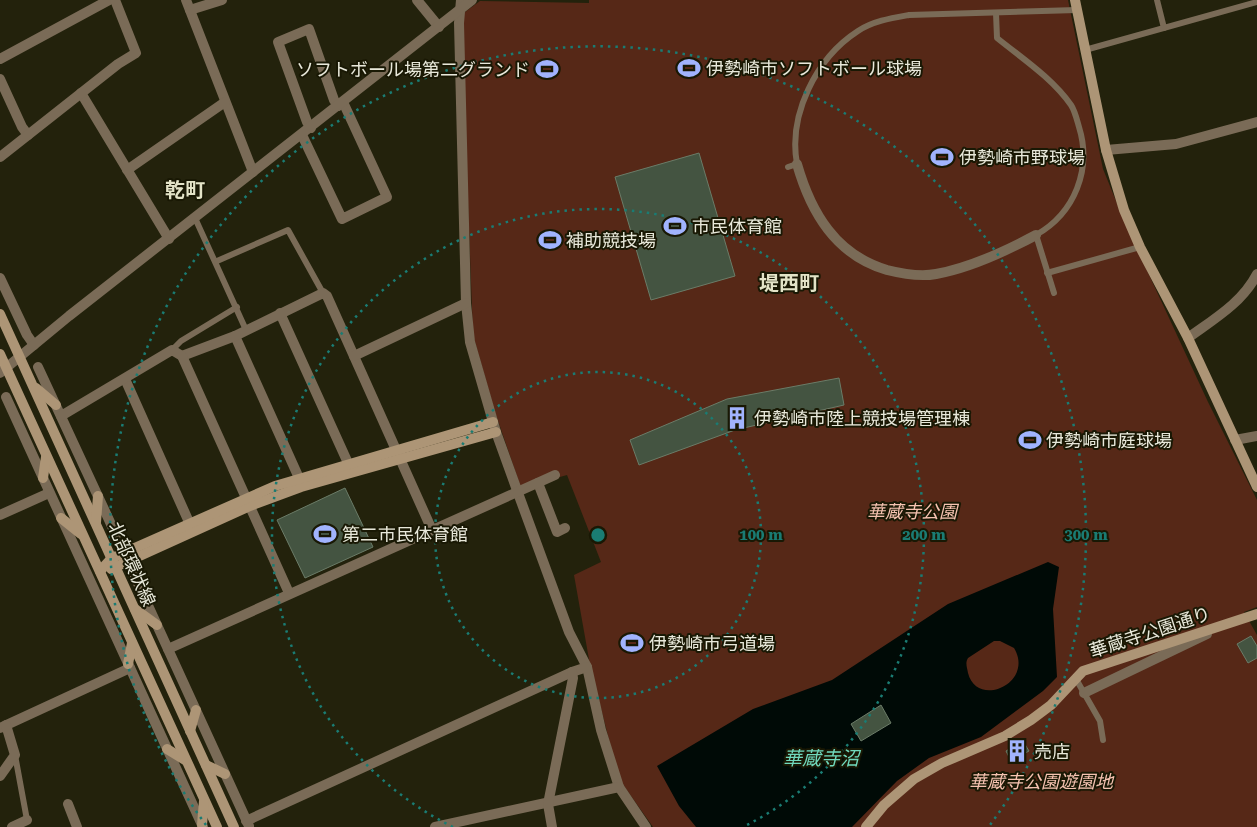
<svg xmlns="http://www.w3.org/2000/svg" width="1257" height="827" viewBox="0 0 1257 827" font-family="'Roboto Serif','Noto Sans JP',serif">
  <rect width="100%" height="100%" fill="#23220c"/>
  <!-- green -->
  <path fill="#562817" d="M589,0H1068L1103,169L1125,223L1208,402L1257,500V607L1244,612L1257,635V827H653L619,779L590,665L574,575L601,562L567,475L521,488L495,412L473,335L461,15L480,1L589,3Z"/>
  <!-- water -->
  <path fill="#000a06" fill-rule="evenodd" d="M1048,562L1059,567L1053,609L1057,677L1043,691L981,737L929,758L897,781L852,827H696L679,806L657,766L753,709L832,680L948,604ZM994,641H1000L1014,648C1035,683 977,709 968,673C967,667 965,663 968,658Z"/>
  <!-- building -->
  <g fill="#445441" stroke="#6b7c68">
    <path d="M699,153L735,276L651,300L615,177Z"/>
    <path d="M839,378L844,405L735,430L639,465L630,440L727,399Z"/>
    <path d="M345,488L373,547L305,578L277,520Z"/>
    <path d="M1251,636L1257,646V658L1248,663L1237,644Z"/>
    <path d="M881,705L891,723L861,741L851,724Z"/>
    <path d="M1023,741L1029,751L1011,761L1006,751Z"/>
  </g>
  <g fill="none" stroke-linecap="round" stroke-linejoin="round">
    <!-- lane -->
    <g stroke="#7a6b57" stroke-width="6">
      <path d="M1157,0L1164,28"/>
      <path d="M996,13L997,38C1023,59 1052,78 1071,105C1075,111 1077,120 1079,127C1092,169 1075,213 1036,235L1054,293"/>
      <path d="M1085,50L1257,2"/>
      <path d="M788,167L797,164C788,115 816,58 858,31C873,21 892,18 909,15L1077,10"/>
      <path d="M195,218L246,330"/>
      <path d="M217,261L288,230L323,293"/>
      <path d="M1047,273L1140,247"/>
      <path d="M172,350L181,341L237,307"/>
      <path d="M1076,679L1100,721L1103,740"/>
      <path d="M15,755L27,820"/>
    </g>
    <!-- street -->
    <g stroke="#7a6b57" stroke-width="10">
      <path d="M186,0L253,172"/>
      <path d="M417,0L439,27"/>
      <path d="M461,0L459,23L466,303L470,342L496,432L518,493L569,632L587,667L601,730L619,787L646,827"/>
      <path d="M190,10L222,0"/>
      <path d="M0,59L109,0"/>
      <path d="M0,79L22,127L28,135"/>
      <path d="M81,93L169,239"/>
      <path d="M311,128L307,122L278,42L309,29L334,100L338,106"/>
      <path d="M302,135L342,219L387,197L343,102"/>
      <path d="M1106,150L1176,144L1257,122"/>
      <path d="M0,157L118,64L136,53L115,0"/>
      <path d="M797,164C811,213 836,255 887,270C903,274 920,277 936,274C970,268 1006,251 1036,235"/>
      <path d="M127,170L225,102"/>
      <path d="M0,278L27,335L34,345"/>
      <path d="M280,313L348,463"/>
      <path d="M235,336L299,478"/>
      <path d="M1188,338C1214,319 1242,303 1257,274"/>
      <path d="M182,356L235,336L323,293L327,296L432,530"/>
      <path d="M354,356L466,303"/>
      <path d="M38,367L116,535"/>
      <path d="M0,373L69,316L472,0"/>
      <path d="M125,379L193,531"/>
      <path d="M6,397L203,827"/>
      <path d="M61,416L172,350L182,356L289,593"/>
      <path d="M1235,440L1257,436"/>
      <path d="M538,483L557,532L565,528"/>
      <path d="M0,515L49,493"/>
      <path d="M135,577L249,826"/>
      <path d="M168,649L555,475"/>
      <path d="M1084,693L1207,634"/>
      <path d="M0,728L130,668"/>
      <path d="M0,776L15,755L6,725"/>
      <path d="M68,804L77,827"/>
      <path d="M246,821L572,672L587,667"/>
      <path d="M12,827L27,820"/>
      <path d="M435,827L619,787"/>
      <path d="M552,827L548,804L573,678L572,672"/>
    </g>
    <!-- secondary -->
    <g stroke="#ad9576" stroke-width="10">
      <path d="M1075,0L1106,150L1124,210L1140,247L1188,338L1257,487"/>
      <path d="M0,314L234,827"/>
      <path d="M0,354L217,827"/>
      <path d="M36,388L56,405"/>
      <path d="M43,478L46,457"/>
      <path d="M61,518L81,534"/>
      <path d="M96,522L98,496"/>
      <path d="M111,569L250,506L301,487L496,432"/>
      <path d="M100,571L112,558L275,486L493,422"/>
      <path d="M135,609L157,625"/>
      <path d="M128,664L132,643"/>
      <path d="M190,731L196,710"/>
      <path d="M167,749L185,760"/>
      <path d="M206,765L225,774"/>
      <path d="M202,825L204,801"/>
      <path d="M866,827L884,805L914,779L942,763L1005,736L1031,720L1051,705L1083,671L1257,614"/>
    </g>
  </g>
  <!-- distance rings -->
  <g fill="none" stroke="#1a7c73" stroke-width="2.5" stroke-dasharray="2.5 5">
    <circle cx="598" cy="535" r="163"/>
    <path d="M453 827A326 326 0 1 1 743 827"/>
    <path d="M206 825A488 488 0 1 1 990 825"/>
  </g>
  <!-- icons -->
  <defs>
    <symbol id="stadium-bare" viewBox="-9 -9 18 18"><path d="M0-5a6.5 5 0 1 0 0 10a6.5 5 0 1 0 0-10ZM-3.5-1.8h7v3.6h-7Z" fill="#a1b3fd" stroke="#191804" stroke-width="2.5" paint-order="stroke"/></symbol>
    <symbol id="building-bare" viewBox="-9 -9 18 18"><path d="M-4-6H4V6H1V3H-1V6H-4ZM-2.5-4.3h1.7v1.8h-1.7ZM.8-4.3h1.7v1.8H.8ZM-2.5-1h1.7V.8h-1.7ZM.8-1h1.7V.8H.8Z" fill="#a1b3fd" stroke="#191804" stroke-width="2.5" paint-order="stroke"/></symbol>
  </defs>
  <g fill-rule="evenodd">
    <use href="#stadium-bare" x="673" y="52" width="32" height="32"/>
    <use href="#stadium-bare" x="531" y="53" width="32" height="32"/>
    <use href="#stadium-bare" x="926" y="141" width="32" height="32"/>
    <use href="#stadium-bare" x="659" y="210" width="32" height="32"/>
    <use href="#stadium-bare" x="534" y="224" width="32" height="32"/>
    <use href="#building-bare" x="721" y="402" width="32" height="32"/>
    <use href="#stadium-bare" x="1014" y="424" width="32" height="32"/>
    <use href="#stadium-bare" x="309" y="518" width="32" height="32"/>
    <use href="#stadium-bare" x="616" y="627" width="32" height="32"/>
    <use href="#building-bare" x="1001" y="735" width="32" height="32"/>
  </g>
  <g text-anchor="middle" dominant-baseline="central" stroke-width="4" stroke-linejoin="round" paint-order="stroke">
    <!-- poi labels -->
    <g font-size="18" fill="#e8e8da" stroke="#191804" text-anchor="start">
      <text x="706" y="68">伊勢崎市ソフトボール球場</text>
      <text x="530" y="69" text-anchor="end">ソフトボール場第二グランド</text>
      <text x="959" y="157">伊勢崎市野球場</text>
      <text x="692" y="226">市民体育館</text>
      <text x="566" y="240">補助競技場</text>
      <text x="754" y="418">伊勢崎市陸上競技場管理棟</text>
      <text x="1046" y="440">伊勢崎市庭球場</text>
      <text x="342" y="534">第二市民体育館</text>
      <text x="649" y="643">伊勢崎市弓道場</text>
      <text x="1034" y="751">売店</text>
    </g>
    <!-- park labels -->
    <g font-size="18" font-style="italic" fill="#f5c2b0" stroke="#191804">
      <text x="912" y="511">華蔵寺公園</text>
      <text x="1041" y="781">華蔵寺公園遊園地</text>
    </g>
    <!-- street labels -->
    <g font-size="18" fill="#e8e8da" stroke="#191804">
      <text transform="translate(132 564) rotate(66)">北部環状線</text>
      <text transform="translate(1150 632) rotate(-18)">華蔵寺公園通り</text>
    </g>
    <!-- water labels -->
    <g font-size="19" font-style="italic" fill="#70d8bc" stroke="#191804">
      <text x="821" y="758">華蔵寺沼</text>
    </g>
    <!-- quarter labels -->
    <g font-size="20" font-weight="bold" fill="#e3e3c7" stroke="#191804">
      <text x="185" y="190">乾町</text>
      <text x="789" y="283">堤西町</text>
    </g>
  </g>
  <circle cx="598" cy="535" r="8" fill="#1a7c73" stroke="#191804" stroke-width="2.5"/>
  <g font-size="15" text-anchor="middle" font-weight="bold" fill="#1a7c73" stroke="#191804" stroke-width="4" stroke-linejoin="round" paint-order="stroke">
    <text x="761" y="540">100 m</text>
    <text x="924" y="540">200 m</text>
    <text x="1086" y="540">300 m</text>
  </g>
</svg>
